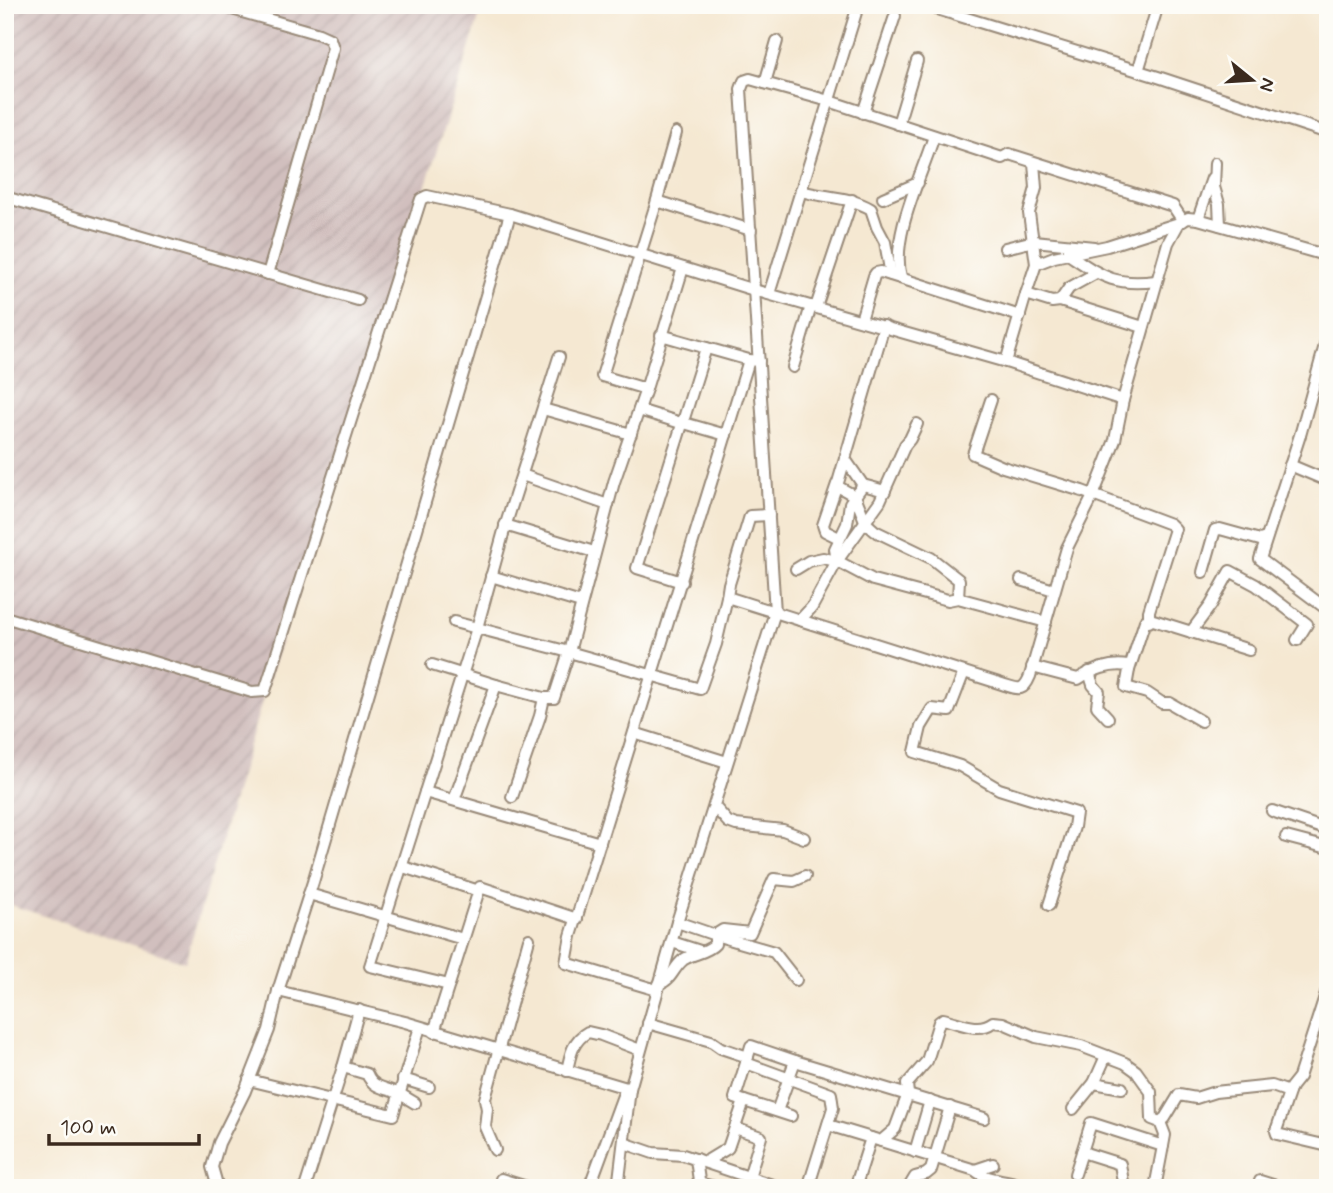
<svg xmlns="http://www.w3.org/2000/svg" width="1333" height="1193" viewBox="0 0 1333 1193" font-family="Mynerve,sans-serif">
  <defs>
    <pattern id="industrial-furrows" width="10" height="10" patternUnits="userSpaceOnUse" patternTransform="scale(1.75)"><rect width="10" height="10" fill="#d1bfbe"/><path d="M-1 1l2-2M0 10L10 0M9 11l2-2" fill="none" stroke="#b4a4a3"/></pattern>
  </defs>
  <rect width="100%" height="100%" fill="#fdfcf7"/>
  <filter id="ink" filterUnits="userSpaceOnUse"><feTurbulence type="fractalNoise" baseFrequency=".0143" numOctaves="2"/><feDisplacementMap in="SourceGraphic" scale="14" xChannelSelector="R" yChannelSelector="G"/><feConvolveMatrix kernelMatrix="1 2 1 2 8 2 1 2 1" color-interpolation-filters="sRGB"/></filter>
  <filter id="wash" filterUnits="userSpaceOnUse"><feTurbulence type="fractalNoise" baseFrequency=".00686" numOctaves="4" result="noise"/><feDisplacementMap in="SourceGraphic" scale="28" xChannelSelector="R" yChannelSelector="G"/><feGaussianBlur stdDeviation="1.57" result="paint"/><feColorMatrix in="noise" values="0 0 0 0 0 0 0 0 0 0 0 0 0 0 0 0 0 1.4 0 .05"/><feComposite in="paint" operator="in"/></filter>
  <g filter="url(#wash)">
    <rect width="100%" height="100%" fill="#f5e8d2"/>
    <!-- industrial -->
    <path fill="url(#industrial-furrows)" d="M5,5H483L262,701L185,962L5,903Z"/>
  </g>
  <g filter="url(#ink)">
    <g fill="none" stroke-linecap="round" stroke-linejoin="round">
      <defs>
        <g id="street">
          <path d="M218,5L319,34L330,39L333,48L268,274"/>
          <path d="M924,5L1158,77L1328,133"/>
          <path d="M1138,71L1158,5"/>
          <path d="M765,83L777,41"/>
          <path d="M863,113L895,16"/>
          <path d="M898,124L917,61"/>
          <path d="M1034,163L1036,188L1029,213L1036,264L1026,294L1052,302L1060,301L1143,327"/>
          <path d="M1215,163L1214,187L1219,204L1220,225"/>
          <path d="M801,191C825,198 849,196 871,209L877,227L885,242L891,275"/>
          <path d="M5,197L358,300"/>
          <path d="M883,198L918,183"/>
          <path d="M657,201L751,230"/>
          <path d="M1198,219L1212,178"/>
          <path d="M1005,248L1034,241L1094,247"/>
          <path d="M1068,254C1103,277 1113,286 1156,281"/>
          <path d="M1036,264L1054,257L1107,246L1179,223"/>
          <path d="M901,277C890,237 922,175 934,136"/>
          <path d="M769,294L858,6"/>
          <path d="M1060,301L1069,288L1096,273"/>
          <path d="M816,307L852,200"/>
          <path d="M861,320L874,276L876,273L881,272L1020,316"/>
          <path d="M884,326L837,486L855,496L866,523L875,531L931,558L959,580L958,598"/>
          <path d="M1328,334L1301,432L1260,559L1328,610"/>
          <path d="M661,335L749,360"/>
          <path d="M1006,362L1026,294"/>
          <path d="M793,367L811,306"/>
          <path d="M646,389L683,268"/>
          <path d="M991,400L973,454L1003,467L1082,491L1170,524L1175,529L1149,611V622L1145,621L1129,670"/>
          <path d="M543,409L631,434"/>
          <path d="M639,410L681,423"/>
          <path d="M684,423L726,435"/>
          <path d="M845,459L863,485L885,491"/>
          <path d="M1290,465L1328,481"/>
          <path d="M522,475L608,505"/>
          <path d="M837,484L823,525L825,531L839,538"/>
          <path d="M505,525L594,552"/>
          <path d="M837,561L835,549L847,524L850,503L863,485"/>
          <path d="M796,569L809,561L823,558L837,561L873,580L948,600L958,598L1046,622"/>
          <path d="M1203,572L1215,530L1220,529L1260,540L1266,538"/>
          <path d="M491,576L581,603"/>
          <path d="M1021,580L1054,590"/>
          <path d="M682,582L637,568L706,348"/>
          <path d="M727,597L729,584L750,516L769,515"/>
          <path d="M5,617L252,692L265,691L421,199L427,196L510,214L754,290L1006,362L1123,400"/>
          <path d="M1150,619L1249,650"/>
          <path d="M800,620L812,607L837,561L880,501L905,445L910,439L917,424"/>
          <path d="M454,622L569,652L614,482L646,389L602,376L655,207L676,133"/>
          <path d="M1191,632L1211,605L1230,571L1256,585L1307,624L1297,640"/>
          <path d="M432,665L496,685"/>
          <path d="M1032,667L1078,679C1092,670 1111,663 1127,666L1129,670L1126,687L1147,693L1162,703H1170L1201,721"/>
          <path d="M964,672L949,711L932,709L921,727L915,752L960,766L999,789L1076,813L1074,827L1049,905"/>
          <path d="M1089,672L1093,685L1099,692L1097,706L1108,718"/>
          <path d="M634,733L727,762"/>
          <path d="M425,792L477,628L505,527L559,357"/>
          <path d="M512,797L540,716L544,698H554L569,652L700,689L716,644L727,597L1002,684C1018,689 1023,693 1030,676L1067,548L1093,496L1115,440L1123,400L1168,243L1179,223L1188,218L1198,219L1328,256"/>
          <path d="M454,800L496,685L544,698"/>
          <path d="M714,806L728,822L736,825L783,830L804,838"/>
          <path d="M1272,811L1328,830"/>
          <path d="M1286,837L1328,848"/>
          <path d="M403,867L479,891"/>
          <path d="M309,894L463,939"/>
          <path d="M677,922L715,935L723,930L750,933L774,879L794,881L805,876"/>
          <path d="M672,942L700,951"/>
          <path d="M659,984C672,980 673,968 683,960C693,953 707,953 715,944V935L774,952L796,980"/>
          <path d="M449,985L370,966L425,792L600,843"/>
          <path d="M1328,987L1299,1077L1291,1087L1276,1131L1277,1134L1328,1146"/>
          <path d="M657,990L566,963L571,936L749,360L759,361"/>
          <path d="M278,991L405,1022L630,1089"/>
          <path d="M359,1010L343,1067L367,1074C373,1089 387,1088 400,1094C405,1097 410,1100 415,1103"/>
          <path d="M648,1023L711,1041L721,1048L748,1057"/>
          <path d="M434,1032L480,887L577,919"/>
          <path d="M795,1061L984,1118"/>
          <path d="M746,1063L751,1046L795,1061L777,1111"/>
          <path d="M567,1071C570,1055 573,1040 588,1032L601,1035L640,1050"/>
          <path d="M403,1079L429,1087"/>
          <path d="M249,1080L393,1115L420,1027"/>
          <path d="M1094,1083L1122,1088"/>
          <path d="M1073,1109L1094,1083L1106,1056"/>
          <path d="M791,1116L735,1098L746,1063L831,1094L833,1108L808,1188"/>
          <path d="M1160,1122L1165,1135L1163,1146"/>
          <path d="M828,1125L881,1141L895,1129L908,1094L907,1084L927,1061L939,1022L943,1019C961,1023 978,1033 993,1022L1003,1023L1036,1037L1081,1046L1125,1063L1136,1071L1151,1092L1152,1119L1160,1122L1165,1118L1179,1095L1196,1098L1215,1092L1272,1086L1289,1092"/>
          <path d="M735,1128L761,1137L749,1177"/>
          <path d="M881,1141L975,1170C988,1182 1012,1178 1025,1188"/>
          <path d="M624,1143L653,1153L683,1155L781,1188"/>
          <path d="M495,1150L485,1127L487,1109L485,1099L529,939"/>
          <path d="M915,1152L930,1101"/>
          <path d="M696,1159L700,1188"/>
          <path d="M705,1162L728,1148L744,1101"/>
          <path d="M975,1170L993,1164"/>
          <path d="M1075,1174L1082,1152"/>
          <path d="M501,1179L530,1188"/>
          <path d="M1260,1181L1282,1188"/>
          <path d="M699,1183L718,1188"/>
          <path d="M909,1187L915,1177L926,1174L931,1170L950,1107"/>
          <path d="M218,1188L212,1167L219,1143L245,1091L269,1030L278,991L313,882L510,214"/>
          <path d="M305,1188L343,1067"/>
          <path d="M589,1188L624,1093L628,1091"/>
          <path d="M618,1188L630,1089L677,922L775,612L741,89L744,81L750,79L829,101L1002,158L1009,154L1173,206L1183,221"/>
          <path d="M855,1188L871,1138"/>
          <path d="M1124,1188L1120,1164L1082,1152L1091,1123L1163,1146L1155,1188"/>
        </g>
      </defs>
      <!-- street casing -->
      <use href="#street" stroke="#988978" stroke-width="14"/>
      <!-- street -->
      <use href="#street" stroke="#fff" stroke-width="10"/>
    </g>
  </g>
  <!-- margin -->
  <rect width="1333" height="1193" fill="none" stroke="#fdfcf7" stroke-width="28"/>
  <!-- north arrow -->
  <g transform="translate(1252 80) rotate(108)" stroke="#fdfcf7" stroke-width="5" paint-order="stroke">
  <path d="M0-5L12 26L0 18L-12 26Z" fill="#3b2a1e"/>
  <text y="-10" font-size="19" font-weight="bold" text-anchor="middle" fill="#3b2a1e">N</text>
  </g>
  <!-- scale -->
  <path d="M49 1134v10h150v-10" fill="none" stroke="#3b2a1e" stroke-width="3.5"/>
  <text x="60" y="1134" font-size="21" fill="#3b2a1e" stroke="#fdfcf7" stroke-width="5" paint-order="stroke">100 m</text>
</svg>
